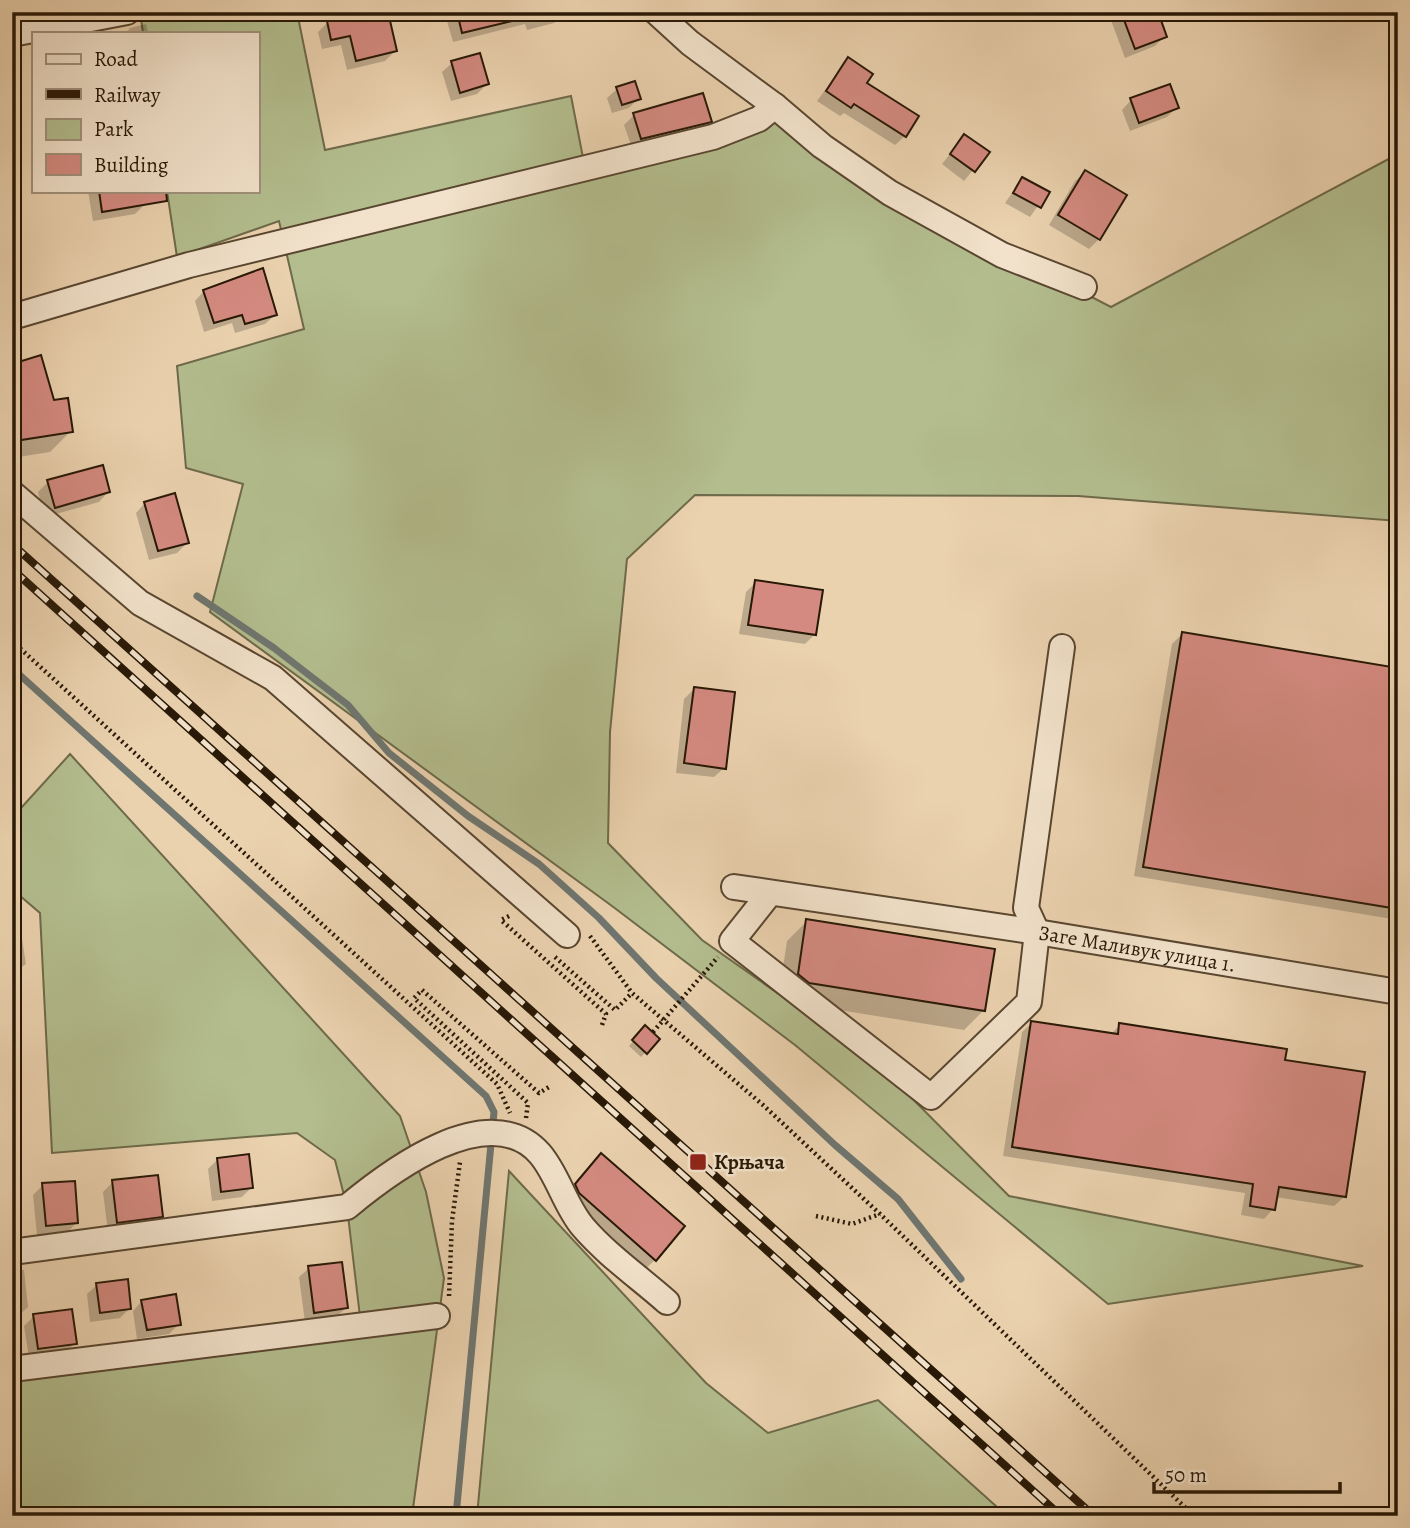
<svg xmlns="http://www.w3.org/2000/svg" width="1410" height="1528" viewBox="0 0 1410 1528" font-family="Alegreya,serif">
  <rect width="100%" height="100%" fill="#ebd2af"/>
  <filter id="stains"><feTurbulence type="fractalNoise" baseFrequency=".00286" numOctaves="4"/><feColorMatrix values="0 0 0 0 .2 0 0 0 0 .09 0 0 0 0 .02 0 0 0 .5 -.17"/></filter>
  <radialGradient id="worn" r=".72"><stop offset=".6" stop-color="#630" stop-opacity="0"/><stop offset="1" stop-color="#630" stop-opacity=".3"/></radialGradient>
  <!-- green -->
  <g fill="#b3bd8e" stroke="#6e6a4a" stroke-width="2">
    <path d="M140,12H297L325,150L571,96L585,168L775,106L890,193L1111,307L1398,154V521L1078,496L695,495L627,559L610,732L608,843L702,940L877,1063L1009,1196L1363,1266L1108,1304L795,1045L612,906L210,612L243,484L186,468L177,366L304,329L279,221L177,257L167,191H257V33H143Z"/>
    <path d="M70,754L400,1116L426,1192L444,1278L412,1516H12V1369L361,1325L347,1207L335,1160L297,1133L52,1153L40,913L12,889V818Z"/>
    <path d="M509,1171L706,1383L768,1433L878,1400L1007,1516H477Z"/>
  </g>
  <!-- shadow -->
  <g fill="#0003">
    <path d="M454,12H563V14L554,23L527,30L525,24L453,42L447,21Z"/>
    <path d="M1108,12H1156L1165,36L1155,46L1125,58Z"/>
    <path d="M328,22L395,51L385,61L347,70L341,45L322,49L318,32Z"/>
    <path d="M146,24L148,33H126L130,28Z"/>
    <path d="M848,59L905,136L895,145L844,113L840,116L817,101Z"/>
    <path d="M452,63L487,84L477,94L451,101L442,72Z"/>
    <path d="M617,89L639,98L629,108L612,113L607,98Z"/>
    <path d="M1131,100L1177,107L1167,117L1130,131L1122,110Z"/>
    <path d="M634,115L710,121L700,131L632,148L624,125Z"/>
    <path d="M964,136L987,153L964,181L942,164Z"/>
    <path d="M1085,172L1125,196L1099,239L1089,249L1049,225L1075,181Z"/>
    <path d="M1022,179L1047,193L1030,217L1005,203Z"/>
    <path d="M88,191H142L145,204L135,214L93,221Z"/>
    <path d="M204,291L275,315L265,324L235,333L232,323L204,332L195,301Z"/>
    <path d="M12,366L71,431L50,452L12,458Z"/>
    <path d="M48,482L108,492L99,502L45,517L38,492Z"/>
    <path d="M145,503L187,543L177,553L149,560L136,513Z"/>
    <path d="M756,582L815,634L805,644L739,634L746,592Z"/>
    <path d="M1182,634L1398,670V920L1134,876L1172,644Z"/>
    <path d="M694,689L724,768L714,777L676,773L684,699Z"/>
    <path d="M807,921L984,1010L964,1030L789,1002L779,994L787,941Z"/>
    <path d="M20,926L26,964L12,974V928Z"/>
    <path d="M1032,1023L1111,1034L1120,1025L1283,1061L1344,1197L1334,1206L1275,1197L1273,1209L1264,1219L1241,1215L1245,1193L1003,1156L1022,1032Z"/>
    <path d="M645,1028L657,1039L641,1057L629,1046Z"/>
    <path d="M601,1156L655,1260L640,1274L561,1200Z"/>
    <path d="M218,1159L252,1187L242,1197L212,1201L208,1169Z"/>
    <path d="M113,1182L161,1216L152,1226L108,1232L103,1192Z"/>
    <path d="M43,1185L76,1223L67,1233L37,1235L33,1195Z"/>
    <path d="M309,1268L346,1308L336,1317L305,1322L299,1277Z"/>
    <path d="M24,1270L28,1307L18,1316L12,1317V1271Z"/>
    <path d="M97,1285L130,1308L120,1318L90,1322L87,1294Z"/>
    <path d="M142,1301L179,1324L169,1334L137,1339L133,1311Z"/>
    <path d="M34,1316L75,1343L65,1353L29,1358L24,1326Z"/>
  </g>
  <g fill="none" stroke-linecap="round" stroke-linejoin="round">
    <!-- stream -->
    <g stroke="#6f7670" stroke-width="7">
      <path d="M197,596L274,648L348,705L389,753L468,816L539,864L599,918L656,978L835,1145L898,1199L961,1279"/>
      <path d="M12,668L486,1096L494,1112L456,1516"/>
    </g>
  </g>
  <!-- building -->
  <g fill="#d48a80" stroke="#281806" stroke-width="2">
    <path d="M362,12H388L397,51L356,61L350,36L331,40L327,21Z"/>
    <path d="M457,12H515L516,20L462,33Z"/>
    <path d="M1121,12H1158L1167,37L1135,49Z"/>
    <path d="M480,53L489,84L460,93L451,61Z"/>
    <path d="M848,57L873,74L867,83L919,116L906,137L854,104L851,108L826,91Z"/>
    <path d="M635,81L641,99L622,105L616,87Z"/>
    <path d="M1170,84L1179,108L1139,123L1130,98Z"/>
    <path d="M703,93L712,122L641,139L633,113Z"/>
    <path d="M964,134L990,152L975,172L950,154Z"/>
    <path d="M1085,170L1127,195L1100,240L1058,215Z"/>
    <path d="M1022,177L1050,192L1041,208L1013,193Z"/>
    <path d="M99,191H166L167,201L102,212Z"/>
    <path d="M263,268L277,315L245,324L242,315L214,323L203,290Z"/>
    <path d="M41,355L54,400L68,398L73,432L21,440L12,390V364Z"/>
    <path d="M103,465L110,492L55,508L47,480Z"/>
    <path d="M175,493L189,543L158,551L144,502Z"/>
    <path d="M755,580L823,590L816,635L748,625Z"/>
    <path d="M1182,632L1398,668V909L1143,867Z"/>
    <path d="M694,687L735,692L726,769L684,763Z"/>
    <path d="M806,919L995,949L985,1011L809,983L798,974Z"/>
    <path d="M1031,1021L1118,1034L1119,1023L1287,1049L1285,1060L1365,1072L1346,1197L1279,1187L1275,1210L1250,1206L1253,1184L1012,1147Z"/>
    <path d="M645,1025L660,1039L647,1054L632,1040Z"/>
    <path d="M601,1153L685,1226L656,1261L579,1193L575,1184Z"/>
    <path d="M249,1154L253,1188L221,1192L217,1158Z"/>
    <path d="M158,1175L163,1217L117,1223L112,1180Z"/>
    <path d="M75,1181L78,1223L46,1226L42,1183Z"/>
    <path d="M342,1262L348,1308L314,1313L308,1266Z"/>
    <path d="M128,1279L131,1309L100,1313L96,1283Z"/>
    <path d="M176,1294L181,1325L147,1330L141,1300Z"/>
    <path d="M72,1309L77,1344L38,1349L33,1314Z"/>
  </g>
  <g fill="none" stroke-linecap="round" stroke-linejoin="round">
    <defs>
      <g id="minor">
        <path d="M656,12L690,43L775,106L822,146L890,193L1002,255L1084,287"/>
        <path d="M12,34L127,12"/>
        <path d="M12,317L189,265L713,137L759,119L775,106"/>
        <path d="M12,493L140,603L273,678L567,935"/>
        <path id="s1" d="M734,887L1037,932L1398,992"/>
        <path d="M770,893L732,941L931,1097L1029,1002L1037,932"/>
        <path d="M1037,932L1026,908L1062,647"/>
        <path d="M12,1252L347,1207C389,1172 489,1096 540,1154C558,1175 565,1206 583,1227C607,1255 640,1278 667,1302"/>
        <path d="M12,1369L437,1316"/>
      </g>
    </defs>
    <!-- minor casing -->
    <use href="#minor" stroke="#594630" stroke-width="28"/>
    <!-- path -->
    <g stroke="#281806" stroke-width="4.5" stroke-dasharray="2 3.5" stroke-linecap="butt">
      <path d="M12,641L497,1084L510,1113"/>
      <path d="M509,916L501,920L606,1014L602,1025"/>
      <path d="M590,936L632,993L763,1105L880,1214L1194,1516"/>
      <path d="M555,957L615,1010L632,993"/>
      <path d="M653,1032L718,957"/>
      <path d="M526,1118L528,1103L414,998L422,990L539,1093L549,1087"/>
      <path d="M816,1216L852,1224L880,1214"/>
      <path d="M449,1296L452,1221L460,1162"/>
    </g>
    <!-- minor -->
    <use href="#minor" stroke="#f2e2cb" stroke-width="24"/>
    <defs>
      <g id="rail">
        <path d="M12,544L1094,1516"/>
        <path d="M12,569L1061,1516"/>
      </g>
    </defs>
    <!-- rail casing -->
    <use href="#rail" stroke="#281806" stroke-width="8"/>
    <!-- rail -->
    <use href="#rail" stroke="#f2e2cb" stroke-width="5" stroke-dasharray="16" stroke-linecap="butt"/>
  </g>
  <!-- markers -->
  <rect fill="#8f2418" stroke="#f2e2cb" stroke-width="2.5" x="689" y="1153" width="18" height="18" rx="3.5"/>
  <g text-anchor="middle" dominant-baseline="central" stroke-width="5" stroke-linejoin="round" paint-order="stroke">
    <!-- street labels -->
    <g font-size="21" fill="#281806" stroke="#f2e2cb">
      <text stroke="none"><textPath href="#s1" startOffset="408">Заге Маливук улица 1.</textPath></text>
    </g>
    <!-- poi labels -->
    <g font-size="21" font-weight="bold" fill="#281806" stroke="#f2e2cb" text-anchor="start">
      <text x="714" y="1162">Крњача</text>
    </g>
  </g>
  <!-- margin -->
  <rect width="1410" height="1528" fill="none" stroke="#ebd2af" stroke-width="42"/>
  <rect x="14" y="14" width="1382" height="1500" fill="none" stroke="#281806" stroke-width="3.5"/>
  <rect x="21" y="21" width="1368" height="1486" fill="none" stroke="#281806" stroke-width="2"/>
  <!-- legend -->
  <rect x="32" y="32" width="228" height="161" fill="#f2e2cb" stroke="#a1917c" stroke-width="2"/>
  <rect x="46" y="54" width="35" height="10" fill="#f2e2cb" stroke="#a1917c" stroke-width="2"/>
  <text x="94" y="66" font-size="21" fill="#281806">Road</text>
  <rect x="46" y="89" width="35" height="10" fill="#281806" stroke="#a1917c" stroke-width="2"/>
  <text x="94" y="102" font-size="21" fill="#281806">Railway</text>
  <rect x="46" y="119" width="35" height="21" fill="#b3bd8e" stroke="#a1917c" stroke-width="2"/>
  <text x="94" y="136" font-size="21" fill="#281806">Park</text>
  <rect x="46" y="154" width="35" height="21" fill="#d48a80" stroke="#a1917c" stroke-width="2"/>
  <text x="94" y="172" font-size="21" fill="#281806">Building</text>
  <!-- scale -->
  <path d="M1154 1482v10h186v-10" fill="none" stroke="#281806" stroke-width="3.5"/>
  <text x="1165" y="1482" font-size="21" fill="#281806" stroke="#f2e2cb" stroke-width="5" paint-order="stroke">50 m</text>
  <rect width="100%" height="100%" filter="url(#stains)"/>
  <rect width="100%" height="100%" fill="url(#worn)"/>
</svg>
